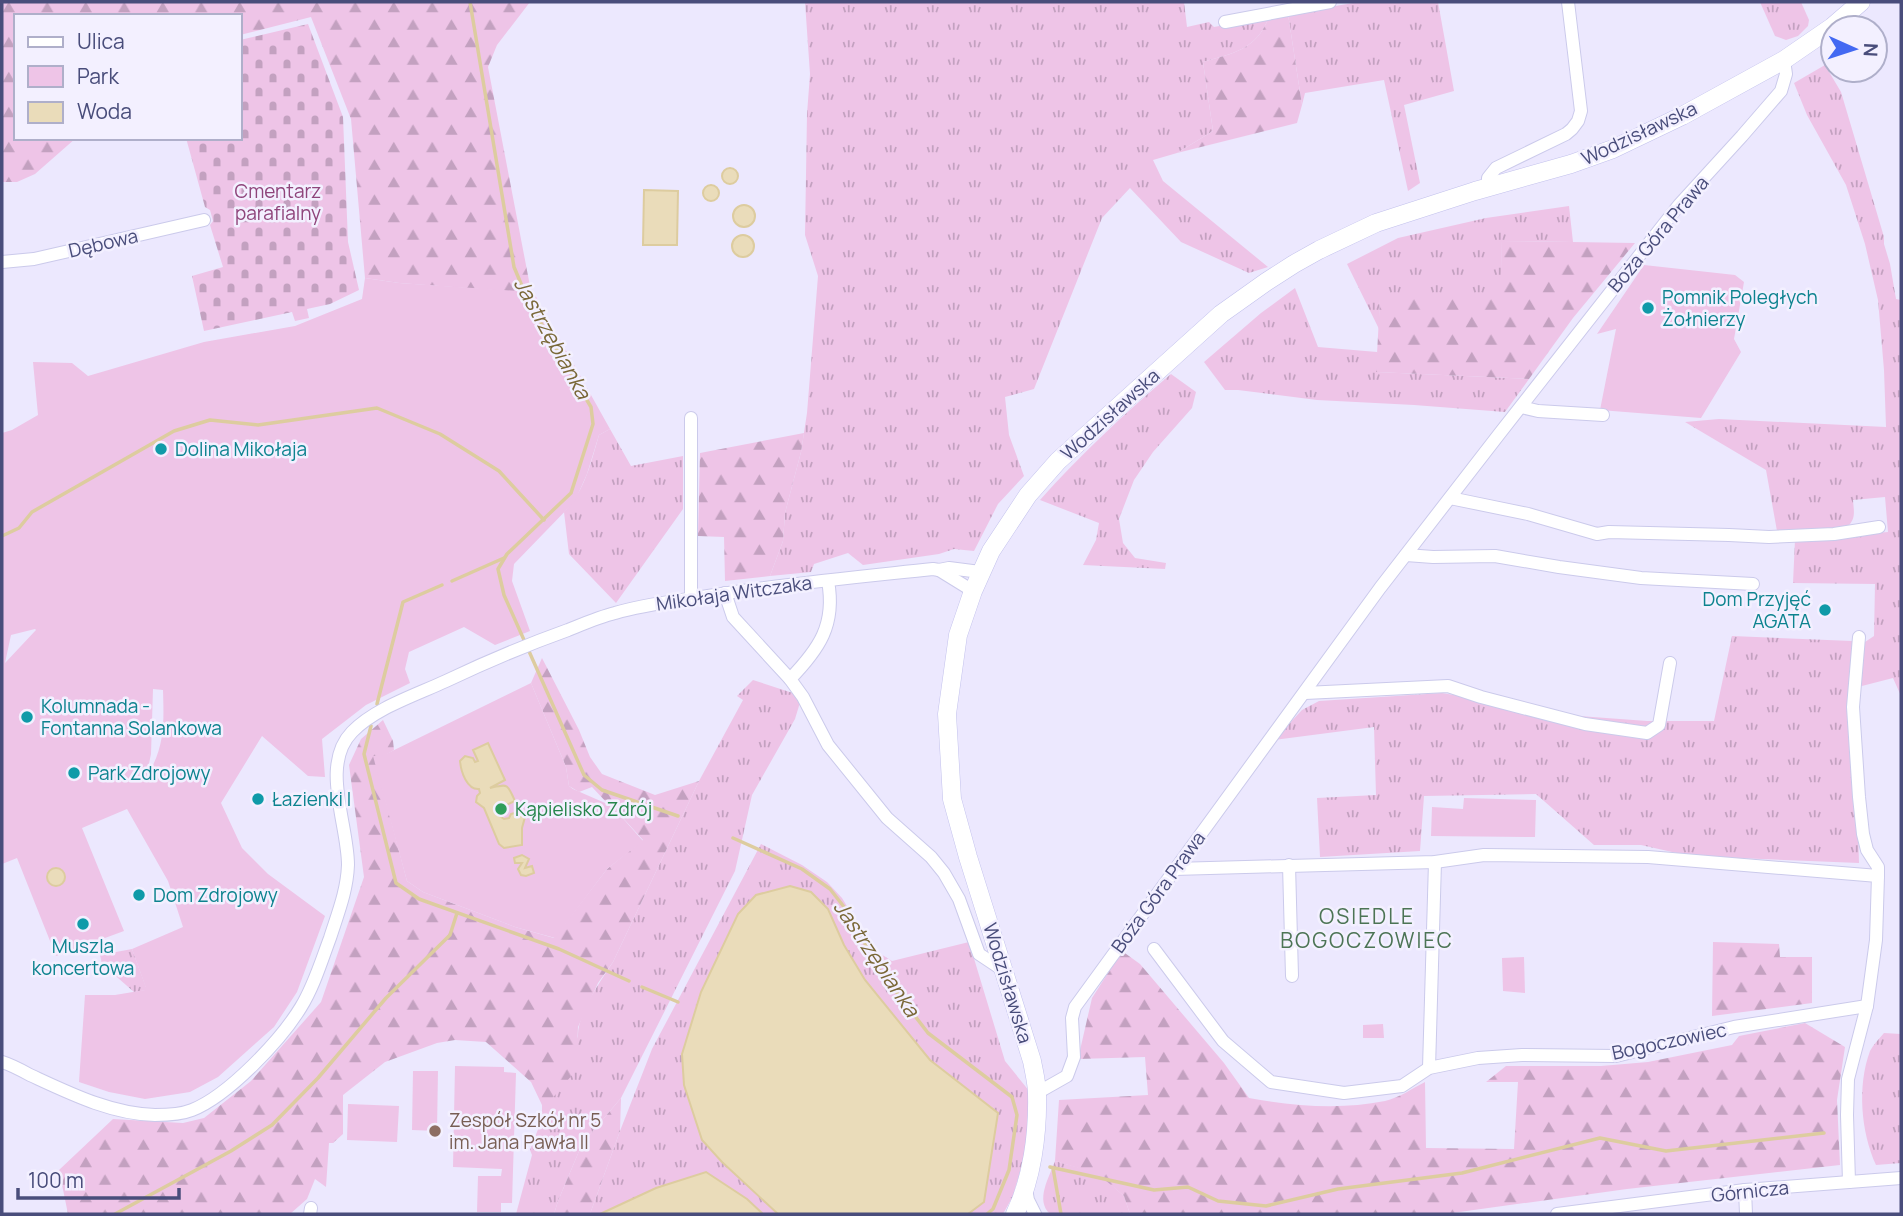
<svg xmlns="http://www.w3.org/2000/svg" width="1903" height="1216" viewBox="0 0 1903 1216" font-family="Manrope,sans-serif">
  <defs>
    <pattern id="grass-tufts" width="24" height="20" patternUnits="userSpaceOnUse" patternTransform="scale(1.75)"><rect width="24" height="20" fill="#eec4e7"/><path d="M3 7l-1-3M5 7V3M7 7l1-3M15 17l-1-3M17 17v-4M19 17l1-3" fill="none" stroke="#c3a1c0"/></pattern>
    <pattern id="forest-firs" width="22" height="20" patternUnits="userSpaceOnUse" patternTransform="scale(1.75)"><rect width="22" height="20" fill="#eec4e7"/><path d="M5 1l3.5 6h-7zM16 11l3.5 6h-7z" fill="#c3a1c0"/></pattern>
    <pattern id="cemetery-stones" width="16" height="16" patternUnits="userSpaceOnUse" patternTransform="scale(1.75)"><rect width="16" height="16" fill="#eec4e7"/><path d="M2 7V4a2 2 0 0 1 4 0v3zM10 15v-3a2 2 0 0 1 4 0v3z" fill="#c3a1c0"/></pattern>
  </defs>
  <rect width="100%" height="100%" fill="#ece8fe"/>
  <!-- grass -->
  <g fill="url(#grass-tufts)">
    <path d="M805,2H1184L1187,27L1209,22L1214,27L1269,17C1256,50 1234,53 1203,62L1213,131L1177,153L1153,160L1163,181L1268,267L1249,273L1181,242L1130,188L1102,218L1034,389L1005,397L1009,435L1024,476L998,504L974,551L954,549L939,554L863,565L848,553L814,564L811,572L770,576L783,541L785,513L801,452L807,413L818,276L805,235L807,114L810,74Z"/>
    <path d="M1359,2H1438L1454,91L1404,105L1420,183L1408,191L1384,80L1305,93L1302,105L1288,14Z"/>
    <path d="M1760,2H1801L1809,20L1808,26L1798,36L1786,40L1775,36Z"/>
    <path d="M1825,65L1841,92L1884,237V244L1890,264L1896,299L1901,300V696L1893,678L1858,687L1862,644L1874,636L1875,584L1793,583L1795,540L1888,532L1885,497L1853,500C1854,512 1856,519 1847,527L1777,531L1766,470L1685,422L1719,419L1886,427L1884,370L1878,300L1865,244L1846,185L1807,115L1794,83Z"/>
    <path d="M1569,206L1573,242L1502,241L1501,299H1380L1379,329L1347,264L1398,238L1486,218Z"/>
    <path d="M1295,288L1318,347L1377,352V372L1529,379L1505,412L1414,405L1317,400L1238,390H1225L1204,362L1261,313Z"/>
    <path d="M1171,374L1196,392L1192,408L1153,452L1134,480L1119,519L1123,543L1135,558L1166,563L1165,569L1083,565L1096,540L1099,523L1040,500C1080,455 1124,414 1171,374Z"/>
    <path d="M610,429L631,466L683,456V509L616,603L569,554L564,512C585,491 591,462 599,435Z"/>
    <path d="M1732,636L1852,641L1859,863L1690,856L1641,845H1594L1536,794L1424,796L1420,851L1320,857L1317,798L1376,795L1374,727L1274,740L1302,710L1319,701L1442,693L1579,716L1647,721H1714Z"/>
    <path d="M753,680L802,696L795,719L752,795L735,871L621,1098L582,1144L558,1201L554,1214H516L532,1155L530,1150L549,1101L558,1091L578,1036C577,1015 601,980 613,962L699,781L743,700L737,696Z"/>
    <path d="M761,844L802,865L827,882L842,898L856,921L863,940L868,946L892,961L969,942L1005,1061L1030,1092V1136L1013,1196L1003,1214H590L620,1131L652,1049Z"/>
    <path d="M132,949L147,990L134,992L102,964L100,955Z"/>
    <path d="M1884,1033L1901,1034V1163L1876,1165C1861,1132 1857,1086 1870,1051C1873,1045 1879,1039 1884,1033Z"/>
    <path d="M1055,1161L1098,1173L1124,1196L1130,1214H1050C1035,1200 1049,1178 1055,1161Z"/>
  </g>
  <!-- forest -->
  <g fill="url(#forest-firs)">
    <path d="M2,2H530L497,45L488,67L530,286L519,292L399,283L365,278L351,119L311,17L240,35V16H16V138H76L35,174L17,182H2Z"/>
    <path d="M1288,14L1302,105L1297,123L1177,153L1213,131L1203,62C1234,53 1256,50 1269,17Z"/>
    <path d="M1502,241L1635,243L1573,318L1529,379L1376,372L1380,299H1500Z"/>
    <path d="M804,433L801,452L785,513L783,541L770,576L725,581L724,537L698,536L700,453Z"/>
    <path d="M542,658L579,730L590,757L602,774L655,795L699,781L613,962L598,983L578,1027L577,1051L573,1074L550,1101L542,1120V1105L531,1082L486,1042L455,1040L437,1043L385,1062L343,1095V1134L333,1143H329L326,1187L315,1179L307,1199L290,1214H68L59,1170L113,1119L183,1123L204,1118L251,1081L321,1002L364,877L349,765L361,739L383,720L393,741L394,750L382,757L374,756L407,881L423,892L515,927L554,938L607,869L643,840L612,806L608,804L592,787L579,792L569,786L566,767L531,683Z"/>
    <path d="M1713,942L1779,944L1780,957H1812V1003L1712,1016Z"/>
    <path d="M1122,951L1140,964L1224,1063L1249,1098C1294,1106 1340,1110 1385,1101C1399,1098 1413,1088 1425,1082L1426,1148L1514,1149L1518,1082H1486L1506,1066H1601L1648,1062L1732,1045L1739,1036L1805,1023L1845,1047L1837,1100L1840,1165L1627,1189L1445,1214H1130L1124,1196L1098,1174L1055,1161L1059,1100L1148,1095L1145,1057L1078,1059L1092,998Z"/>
    <path d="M621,1098L620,1131L590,1214H554L558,1201L582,1144Z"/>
  </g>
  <!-- cemetery -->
  <path fill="url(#cemetery-stones)" d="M308,24L343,117L348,242L359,290L330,304L307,309L309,318L295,321L292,312L204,331L192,276L223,267L210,225L213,221L210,210L205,207L186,138H240V40Z"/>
  <!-- park -->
  <g fill="#eec4e7" fill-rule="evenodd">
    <path d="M1644,265L1735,275L1744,282L1734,339L1741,352L1701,418L1600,410L1616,329L1597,334Z"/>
    <path d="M365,278L399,283L519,291L530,286L610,429L599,435L587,474L575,501L514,564L512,581L530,631L495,645L464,627L409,652L405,669L410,683L366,705L322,739L325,777L308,776L262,736L221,803L242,848L268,874L325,916L297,992L274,1027L218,1077L190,1092L145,1099L109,1092L79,1082L85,995H115L145,990L146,988L132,949L183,927L168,881L127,809L82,828L124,931L56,956L17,858L2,864V433L12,430L38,415L33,362L72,363L88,376L204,342L295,326L362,299ZM35,629L36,630L5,663L11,635ZM153,689L163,690C164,725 165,747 146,778L151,754Z"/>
    <path d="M531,683L566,767L569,786L573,789L612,806L643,841L607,869L555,938L515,927L423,892L407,881L373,756H382Z"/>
    <path d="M1464,798L1536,800L1535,837L1431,836L1432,807L1463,809Z"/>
    <path d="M1524,957L1525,993L1503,991L1502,958Z"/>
    <path d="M1383,1024L1384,1038H1363V1025Z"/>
    <path d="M455,1066L504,1067V1072L516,1073L512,1203H501V1212H477L478,1176H501L502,1169L453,1167Z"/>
    <path d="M413,1071H438L437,1131L412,1130Z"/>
    <path d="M348,1104L399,1106L397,1142L347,1140Z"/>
  </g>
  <!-- water -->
  <g fill="#eadcba" stroke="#ddcc9f" stroke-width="2">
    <circle cx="730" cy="176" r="8"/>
    <circle cx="711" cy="193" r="8"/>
    <path d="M644,190L678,191L677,245H643Z"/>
    <circle cx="744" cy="216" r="11"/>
    <circle cx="743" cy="246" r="11"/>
    <path d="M488,743L505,780L490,788C508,784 507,783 515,801L497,809L498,815L504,819L509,818L511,814C517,812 520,813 525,817L522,828V845L504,848L499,844L484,808L476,802L477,796L480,793L479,789C467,790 461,772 460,761L465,756L473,758L475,762L478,761L473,750Z"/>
    <path d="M522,855L529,859L525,868L532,866L534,873L526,876L521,875L518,869L522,863H515L514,858Z"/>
    <circle cx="56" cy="877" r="9"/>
    <path d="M790,886L811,892L828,909L844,945L865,980L930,1060L998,1113L984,1202L968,1214H778L722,1162L702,1140L684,1085L682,1054L701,992L738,914L756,895Z"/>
    <path d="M706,1172L747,1199L763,1214H600L656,1188Z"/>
  </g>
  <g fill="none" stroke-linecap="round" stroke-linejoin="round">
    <!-- stream -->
    <g stroke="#ddcc9f" stroke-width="3.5">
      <path d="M470,2L514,267L530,305L591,407L593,424L571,493L507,554L498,569L504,595L584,775L602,790L678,816"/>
      <path d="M2,536L19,528L32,512L174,431L210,420L258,425L377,408L440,434L499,471L544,520"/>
      <path d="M452,581L504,558"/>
      <path d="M377,704L403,602L442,585"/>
      <path d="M371,726L364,754L396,883L419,899L559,949L629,981"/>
      <path d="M733,838L802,869L830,889L848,912L878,968L928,1033L1012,1097L1017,1115L1009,1170L993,1209L987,1214"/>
      <path d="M642,987L678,1002"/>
      <path d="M1050,1167L1154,1190L1188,1187L1218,1201L1266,1206L1338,1189L1462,1173L1600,1138L1666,1151L1824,1133"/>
      <path d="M1053,1168L1061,1214"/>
      <path d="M115,1214L231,1151L272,1125L318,1078L386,998L450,935L457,913"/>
    </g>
    <defs>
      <g id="minor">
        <path d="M1225,22L1330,2"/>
        <path d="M1488,187V178L1496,168L1566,134L1572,129L1578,121L1581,111L1568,2"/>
        <path d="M2,262L34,259L204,220"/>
        <path d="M1521,407L1538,411L1603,415"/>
        <path d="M1450,498L1528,514L1597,534L1609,532L1729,535L1769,537L1834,534L1879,527"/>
        <path d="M1406,555L1433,557L1495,556L1559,567L1641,578L1753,584"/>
        <path d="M939,570L973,591"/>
        <path d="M725,593L733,617L790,679L803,697L828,745L887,818L931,857L944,873L959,899L979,954L1003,970"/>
        <path d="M691,598V418"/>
        <path d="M790,679C819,649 836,625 828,581"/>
        <path d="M1305,693L1448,686L1481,697L1585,724L1647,733L1659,725L1670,663"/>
        <path d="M1289,865L1292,976"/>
        <path d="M1174,869L1435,862L1484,855L1648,857L1878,876"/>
        <path d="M1154,949L1223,1041L1271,1082L1344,1093L1402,1086L1429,1068L1478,1058L1522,1055L1616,1056L1734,1027L1867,1006"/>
        <path d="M2,1062C12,1065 21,1070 30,1075C69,1093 111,1114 155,1115C166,1115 182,1114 192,1110C228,1096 281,1040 301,1007C314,986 321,962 330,938C338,913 347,891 348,865C348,824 320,765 352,732C375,708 416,695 446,681C486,662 526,645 568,630C583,624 599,617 615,613C645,604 677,601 708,596C782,584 858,577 933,569L939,570L949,568L980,572"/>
        <path d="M1429,1068L1435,862"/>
        <path d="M1037,1093L1067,1076L1074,1057L1072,1018L1075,1007L1380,588L1500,433L1679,205L1742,136L1781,91L1786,74L1784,60"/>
        <path d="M1849,1182L1847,1115L1848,1079L1867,1006L1876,940L1878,876V867L1867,850L1863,834L1859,797L1853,707L1859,637"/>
        <path d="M1026,1189L1028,1200L1035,1214"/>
        <path d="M1745,1190L1746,1214"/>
        <path d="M310,1214L311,1208"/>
        <path d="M1557,1214L1745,1190L1901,1178"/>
      </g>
      <path id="secondary" d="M1015,1214C1032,1179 1038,1134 1037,1094C1037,1083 1034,1072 1032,1061L968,857L952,799L947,714L958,635L973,591L991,551L1028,495L1058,461L1221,314L1266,282L1294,264L1319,250L1376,223L1475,191L1571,164L1613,149L1682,116L1784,60L1832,27L1861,2"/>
    </defs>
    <!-- minor casing -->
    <use href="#minor" stroke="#cbcaeb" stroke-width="14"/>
    <!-- secondary casing -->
    <use href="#secondary" stroke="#c2c1ec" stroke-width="19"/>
    <!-- minor -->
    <use href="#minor" stroke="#fff" stroke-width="12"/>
    <!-- secondary -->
    <use href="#secondary" stroke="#fff" stroke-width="18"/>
  </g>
  <!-- markers -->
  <g fill="#0f9aa8" stroke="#f3f0ff" stroke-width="2.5">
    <circle cx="1648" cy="308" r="7"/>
    <circle cx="161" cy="449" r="7"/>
    <circle cx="1825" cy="610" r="7"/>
    <circle cx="27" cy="717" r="7"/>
    <circle cx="74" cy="773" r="7"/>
    <circle cx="258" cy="799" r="7"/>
    <circle cx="139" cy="895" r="7"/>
    <circle cx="83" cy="924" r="7"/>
  </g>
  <circle fill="#2e9e5b" stroke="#f3f0ff" stroke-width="2.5" cx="501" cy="809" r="7"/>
  <circle fill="#8d6e63" stroke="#f3f0ff" stroke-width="2.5" cx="435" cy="1131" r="7"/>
  <g text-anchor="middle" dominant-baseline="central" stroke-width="5" stroke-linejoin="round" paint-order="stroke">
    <!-- street labels -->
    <g font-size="19" fill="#494d7b" stroke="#f3f0ff">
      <text transform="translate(1639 133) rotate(-25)">Wodzisławska</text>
      <text transform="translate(1658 234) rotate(-50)">Boża Góra Prawa</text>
      <text transform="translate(103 243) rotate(-13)">Dębowa</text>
      <text transform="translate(1110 414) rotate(-42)">Wodzisławska</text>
      <text transform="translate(734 593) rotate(-8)">Mikołaja Witczaka</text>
      <text transform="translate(1158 892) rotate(-54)">Boża Góra Prawa</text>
      <text transform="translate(1008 983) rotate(73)">Wodzisławska</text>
      <text transform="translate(1669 1041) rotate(-12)">Bogoczowiec</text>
      <text transform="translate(1750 1191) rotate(-6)">Górnicza</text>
    </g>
    <!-- park labels -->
    <g font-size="19" fill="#8f447b" stroke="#f3f0ff">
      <text x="278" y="191">Cmentarz<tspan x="278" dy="22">parafialny</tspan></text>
    </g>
    <!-- culture labels -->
    <g font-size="19" fill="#0d838f" stroke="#f3f0ff" text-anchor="start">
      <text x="1662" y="297">Pomnik Poległych<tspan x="1662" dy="22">Żołnierzy</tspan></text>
      <text x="175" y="449">Dolina Mikołaja</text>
      <text x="1811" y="599" text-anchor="end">Dom Przyjęć<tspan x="1811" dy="22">AGATA</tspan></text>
      <text x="41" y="706">Kolumnada -<tspan x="41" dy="22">Fontanna Solankowa</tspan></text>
      <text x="88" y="773">Park Zdrojowy</text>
      <text x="272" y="799">Łazienki I</text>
      <text x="153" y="895">Dom Zdrojowy</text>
      <text x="83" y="946" text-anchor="middle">Muszla<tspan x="83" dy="22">koncertowa</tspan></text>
    </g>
    <!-- leisure labels -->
    <g font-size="19" fill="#27864d" stroke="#f3f0ff" text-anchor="start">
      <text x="515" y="809">Kąpielisko Zdrój</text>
    </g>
    <!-- education labels -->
    <g font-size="19" fill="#785e54" stroke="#f3f0ff" text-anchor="start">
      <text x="449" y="1120">Zespół Szkół nr 5<tspan x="449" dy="22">im. Jana Pawła II</tspan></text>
    </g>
    <!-- water labels -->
    <g font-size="21" font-style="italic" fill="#7a6838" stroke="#f3f0ff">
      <text transform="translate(553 338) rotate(61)">Jastrzębianka</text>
      <text transform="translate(877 958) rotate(56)">Jastrzębianka</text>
    </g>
    <!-- neighbourhood labels -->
    <g font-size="21" letter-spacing="2" fill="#4c7455" stroke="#f3f0ff">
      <text x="1367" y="916">OSIEDLE<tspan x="1367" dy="24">BOGOCZOWIEC</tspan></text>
    </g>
  </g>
  <!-- border -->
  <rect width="1903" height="1216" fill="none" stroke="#494d7b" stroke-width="7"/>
  <!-- legend -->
  <rect x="14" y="14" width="228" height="126" fill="#f3f0ff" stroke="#afafca" stroke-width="2"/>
  <rect x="28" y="37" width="35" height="10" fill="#ffffff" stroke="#afafca" stroke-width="2"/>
  <text x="77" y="49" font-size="21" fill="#494d7b">Ulica</text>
  <rect x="28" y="66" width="35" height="21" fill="#eec4e7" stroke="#afafca" stroke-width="2"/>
  <text x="77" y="84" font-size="21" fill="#494d7b">Park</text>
  <rect x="28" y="102" width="35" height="21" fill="#eadcba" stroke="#afafca" stroke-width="2"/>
  <text x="77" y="119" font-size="21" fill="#494d7b">Woda</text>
  <!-- north arrow -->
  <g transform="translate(1854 49) rotate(93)"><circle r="33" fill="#f3f0ff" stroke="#afafca" stroke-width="2"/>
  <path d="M0-5L12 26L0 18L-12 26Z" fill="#4369f2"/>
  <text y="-10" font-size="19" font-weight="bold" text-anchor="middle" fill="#494d7b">N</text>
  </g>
  <!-- scale -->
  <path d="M18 1188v10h161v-10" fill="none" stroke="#494d7b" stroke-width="3.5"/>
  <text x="28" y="1188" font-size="21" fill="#494d7b" stroke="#f3f0ff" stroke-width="5" paint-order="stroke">100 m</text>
</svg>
